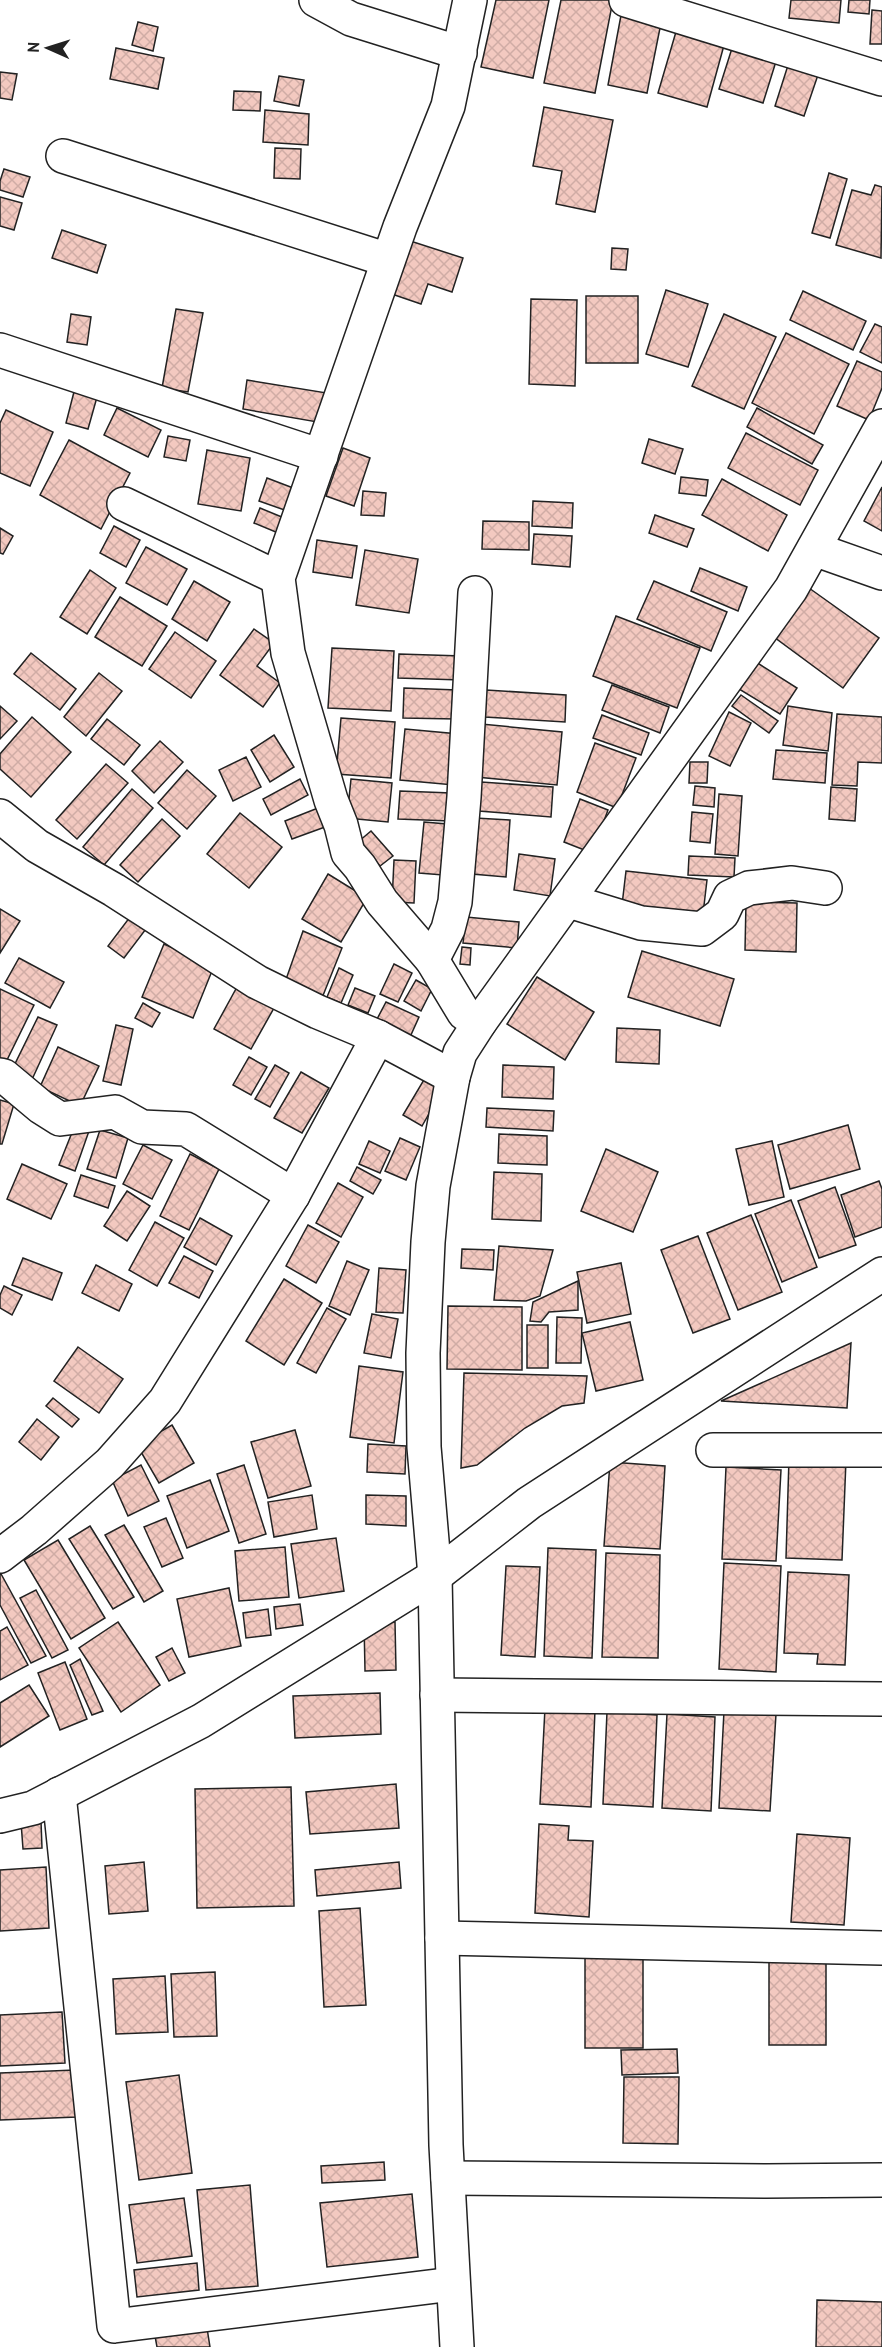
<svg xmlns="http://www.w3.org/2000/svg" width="882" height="2347" viewBox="0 0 882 2347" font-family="'PT Sans',sans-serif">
  <defs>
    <pattern id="building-cross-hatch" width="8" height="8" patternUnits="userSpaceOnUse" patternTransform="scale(1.5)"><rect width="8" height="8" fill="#f3c9c0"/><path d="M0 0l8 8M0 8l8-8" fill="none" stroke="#d0aca5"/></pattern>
  </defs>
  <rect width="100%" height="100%" fill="#fff"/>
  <!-- building -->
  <g fill="url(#building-cross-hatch)" stroke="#222" stroke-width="1.5">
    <path d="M496,0H549L533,78L481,67Z"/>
    <path d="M561,0H613L595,93L544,83Z"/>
    <path d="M791,0H841L839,23L789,18Z"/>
    <path d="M849,0H870L869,14L848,12Z"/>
    <path d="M622,10L662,18L647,93L608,85Z"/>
    <path d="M872,10L882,11V44H870Z"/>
    <path d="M138,22L158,27L153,51L132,45Z"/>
    <path d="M678,25L726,38L707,107L658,93Z"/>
    <path d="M734,42L778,55L763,103L719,89Z"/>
    <path d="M116,48L164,58L158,89L110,79Z"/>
    <path d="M790,59L820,69L804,116L775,106Z"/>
    <path d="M0,72L17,74L12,100L0,98Z"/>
    <path d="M279,76L304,80L299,106L274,101Z"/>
    <path d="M234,91L261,92L260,111L233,110Z"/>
    <path d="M544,107L613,120L595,212L556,204L562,171L533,166Z"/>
    <path d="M265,110L309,114L308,145L263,142Z"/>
    <path d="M275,148L301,149L300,179L274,178Z"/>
    <path d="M4,169L30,177L23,197L0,190V181Z"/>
    <path d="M829,173L847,179L830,238L812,233Z"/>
    <path d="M875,185L882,187L881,258L836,245L852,190L871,195Z"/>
    <path d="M0,197L22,203L14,230L0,226Z"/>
    <path d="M62,230L106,245L97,273L52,258Z"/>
    <path d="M401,238L463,258L452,292L428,284L421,304L383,291Z"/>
    <path d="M612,248L628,249L626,270L611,269Z"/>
    <path d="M666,290L708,304L688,367L646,354Z"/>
    <path d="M803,291L866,321L853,350L790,320Z"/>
    <rect x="586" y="296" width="52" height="67"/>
    <path d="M531,299L577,300L575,386L529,384Z"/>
    <path d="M176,309L203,313L188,392L162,388Z"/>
    <path d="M71,314L91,317L87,345L67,342Z"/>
    <path d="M724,314L776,337L744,409L692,386Z"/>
    <path d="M875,324L882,327V363L860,352Z"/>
    <path d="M786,333L849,364L814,434L752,403Z"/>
    <path d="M857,361L882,372V388L869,420L837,406Z"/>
    <path d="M247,380L327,393L323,423L243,409Z"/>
    <path d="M76,384L99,390L88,429L66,423Z"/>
    <path d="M117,408L161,430L148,457L104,435Z"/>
    <path d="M757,408L823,445L812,464L747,427Z"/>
    <path d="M6,410L53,432L30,486L0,473V423Z"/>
    <path d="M746,433L818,470L800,505L728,468Z"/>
    <path d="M168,436L190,440L186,461L164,457Z"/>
    <path d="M649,439L683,449L675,474L642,463Z"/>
    <path d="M69,440L130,473L101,529L40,495Z"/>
    <path d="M343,448L370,458L354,506L326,496Z"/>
    <path d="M207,450L250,458L241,511L198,504Z"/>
    <path d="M681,477L708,480L706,496L679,493Z"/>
    <path d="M267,478L301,491L293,513L259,501Z"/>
    <path d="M722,479L787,515L768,551L702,515Z"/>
    <path d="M882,487V531L864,521Z"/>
    <path d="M363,491L386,493L384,516L361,515Z"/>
    <path d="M533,501L573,503L572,528L532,526Z"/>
    <path d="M260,508L289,520L283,535L254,523Z"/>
    <path d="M655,515L694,529L687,547L649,533Z"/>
    <path d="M483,521L529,522V550L482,549Z"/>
    <path d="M114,526L140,540L126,567L100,553Z"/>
    <path d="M0,528L13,536L3,554L0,553Z"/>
    <path d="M534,534L572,536L570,567L532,564Z"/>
    <path d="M317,540L357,546L352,578L313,572Z"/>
    <path d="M146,547L187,569L167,605L126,583Z"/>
    <path d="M365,550L418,559L409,613L356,605Z"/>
    <path d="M700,568L747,587L738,611L691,591Z"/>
    <path d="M90,570L116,588L87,634L60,617Z"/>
    <path d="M194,581L230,602L207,641L172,619Z"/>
    <path d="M654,581L727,612L711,651L637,619Z"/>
    <path d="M809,588L879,638L843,688L774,637Z"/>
    <path d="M120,597L167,626L142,666L95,637Z"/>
    <path d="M616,616L700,648L677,708L593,676Z"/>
    <path d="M254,629L274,643L257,666L280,683L263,707L220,675Z"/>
    <path d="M175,632L216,661L191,698L149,669Z"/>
    <path d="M332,648L394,651L391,711L328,708Z"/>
    <path d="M31,653L76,689L60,710L14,674Z"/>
    <path d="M399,654L462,656L461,680L398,678Z"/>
    <path d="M756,662L797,688L780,714L739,689Z"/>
    <path d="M99,673L122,691L86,736L64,717Z"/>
    <path d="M612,685L669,707L660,733L602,710Z"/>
    <path d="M404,688L457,690L456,719L403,718Z"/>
    <path d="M486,690L566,695L565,722L485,717Z"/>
    <path d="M741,695L778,721L769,733L732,706Z"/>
    <path d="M0,706L17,721L0,739Z"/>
    <path d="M788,706L832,713L828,751L783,745Z"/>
    <path d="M729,712L751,723L730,766L709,756Z"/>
    <path d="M837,714L882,717V763L858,762L857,786L832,785Z"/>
    <path d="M602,715L649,733L641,755L593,738Z"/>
    <path d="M32,717L71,752L31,797L0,769V754Z"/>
    <path d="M341,718L395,722L391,778L336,774Z"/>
    <path d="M107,719L140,745L124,765L91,739Z"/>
    <path d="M481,724L562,732L557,785L476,777Z"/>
    <path d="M405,729L459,734L454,785L400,780Z"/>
    <path d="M274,735L294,767L270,782L251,750Z"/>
    <path d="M160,741L183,762L154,793L132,771Z"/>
    <path d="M595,743L636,758L617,808L577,792Z"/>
    <path d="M776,750L827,753L825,783L773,779Z"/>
    <path d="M246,757L261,787L233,801L219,770Z"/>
    <path d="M690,762H708L707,783H689Z"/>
    <path d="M106,764L128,783L77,839L56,820Z"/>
    <path d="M187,770L216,796L187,829L158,803Z"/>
    <path d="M300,779L308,795L271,815L263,799Z"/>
    <path d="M351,779L392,783L388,822L347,818Z"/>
    <path d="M481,782L553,787L551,817L479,811Z"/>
    <path d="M695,786L715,788L714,807L693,805Z"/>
    <path d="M831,787L857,789L855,821L829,819Z"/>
    <path d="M132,789L153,808L104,865L83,847Z"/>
    <path d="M400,791L451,793L450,821L398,819Z"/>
    <path d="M719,794L742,796L738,856L715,854Z"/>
    <path d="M580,799L608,810L592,853L564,842Z"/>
    <path d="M318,808L325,827L292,839L285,821Z"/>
    <path d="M692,812L713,814L710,843L690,841Z"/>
    <path d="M240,813L282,847L249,888L207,854Z"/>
    <path d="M475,818L510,820L506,877L472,874Z"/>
    <path d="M162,819L180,836L138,882L120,865Z"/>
    <path d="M424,822L447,824L443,875L419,873Z"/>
    <path d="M371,831L393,856L380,866L358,842Z"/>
    <path d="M519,854L555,859L550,896L514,890Z"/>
    <path d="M689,856L735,858L734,877L688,875Z"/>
    <path d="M394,860L416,861L414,903L392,902Z"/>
    <path d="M626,871L707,880L703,914L622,905Z"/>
    <path d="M328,874L367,898L341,942L302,919Z"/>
    <path d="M746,902L797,903L796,952L745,950Z"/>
    <path d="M0,909L20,921L0,953Z"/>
    <path d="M133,913L149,925L124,958L108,946Z"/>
    <path d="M466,917L519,922L517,948L463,943Z"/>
    <path d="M303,931L342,948L320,1003L284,985Z"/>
    <path d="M164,944L214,966L193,1018L142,997Z"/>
    <path d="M462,947L471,948L470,965L460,964Z"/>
    <path d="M642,951L734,979L720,1026L628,997Z"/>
    <path d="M19,958L64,982L50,1008L5,983Z"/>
    <path d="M394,964L412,973L398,1002L380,994Z"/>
    <path d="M339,968L353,975L341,1003L327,997Z"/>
    <path d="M537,977L594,1012L565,1060L507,1024Z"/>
    <path d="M416,980L432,989L421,1011L404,1001Z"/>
    <path d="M237,987L274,1008L251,1049L214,1029Z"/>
    <path d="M355,988L375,996L368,1013L348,1005Z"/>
    <path d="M0,989L34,1005L5,1064L0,1062Z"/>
    <path d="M386,1002L419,1017L410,1037L376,1021Z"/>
    <path d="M143,1003L160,1013L152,1027L135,1018Z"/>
    <path d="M38,1017L57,1025L29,1086L9,1076Z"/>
    <path d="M116,1025L133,1029L121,1085L103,1081Z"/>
    <path d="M617,1028L660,1030L659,1064L616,1062Z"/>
    <path d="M58,1047L99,1066L80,1106L40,1087Z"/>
    <path d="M249,1057L267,1067L251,1095L233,1085Z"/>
    <path d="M275,1065L289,1073L270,1107L255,1099Z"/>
    <path d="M503,1065L554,1067L553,1099L502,1097Z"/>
    <path d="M301,1072L329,1088L302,1133L274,1118Z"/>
    <path d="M425,1078L443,1089L422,1126L403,1115Z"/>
    <path d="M0,1100L14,1104L2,1144H0Z"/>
    <path d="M487,1108L554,1111L553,1131L486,1127Z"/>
    <path d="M75,1125L89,1131L75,1171L59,1165Z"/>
    <path d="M848,1125L860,1169L790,1189L778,1145Z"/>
    <path d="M100,1130L128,1138L116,1178L87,1169Z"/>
    <path d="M499,1134L547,1136V1165L498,1163Z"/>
    <path d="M400,1138L420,1147L406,1180L385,1171Z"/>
    <path d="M369,1141L390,1151L380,1173L359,1164Z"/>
    <path d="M772,1141L784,1197L749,1205L736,1149Z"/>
    <path d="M143,1145L172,1160L152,1199L123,1184Z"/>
    <path d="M606,1149L658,1172L633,1232L581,1211Z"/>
    <path d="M190,1154L219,1169L189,1230L160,1216Z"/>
    <path d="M22,1164L67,1184L51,1219L7,1199Z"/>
    <path d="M357,1167L381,1180L373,1194L350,1181Z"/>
    <path d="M494,1172L542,1174L541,1221L492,1219Z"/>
    <path d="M81,1175L115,1186L108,1208L74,1196Z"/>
    <path d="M879,1181L882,1189V1227L855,1237L841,1195Z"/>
    <path d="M338,1183L363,1197L341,1237L316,1223Z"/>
    <path d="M835,1187L856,1245L819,1258L798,1201Z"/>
    <path d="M127,1191L150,1206L127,1241L104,1226Z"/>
    <path d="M791,1200L817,1267L782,1282L755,1214Z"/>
    <path d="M751,1215L782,1292L738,1310L707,1233Z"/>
    <path d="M200,1218L232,1236L216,1265L184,1247Z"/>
    <path d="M155,1222L184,1238L157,1286L129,1270Z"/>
    <path d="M308,1225L339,1242L316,1283L286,1266Z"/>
    <path d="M698,1236L730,1319L693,1333L661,1250Z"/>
    <path d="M499,1246L553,1250L540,1296L526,1301L494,1300Z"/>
    <path d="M462,1249L494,1250L493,1270L461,1268Z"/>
    <path d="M184,1256L213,1271L199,1298L169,1283Z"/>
    <path d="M23,1258L62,1273L52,1300L12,1285Z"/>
    <path d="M347,1261L369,1270L350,1315L329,1306Z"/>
    <path d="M621,1263L631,1314L587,1323L577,1272Z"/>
    <path d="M96,1265L132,1284L119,1311L82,1293Z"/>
    <path d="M379,1268L406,1270L403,1313L376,1312Z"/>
    <path d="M284,1279L322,1303L284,1365L246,1341Z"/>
    <path d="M578,1281V1310L549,1312L541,1322L530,1321L533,1302Z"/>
    <path d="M4,1286L22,1295L12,1315L0,1308V1295Z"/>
    <path d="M448,1306L522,1307V1370L447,1369Z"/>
    <path d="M327,1308L346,1319L316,1373L297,1363Z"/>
    <path d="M372,1314L398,1319L391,1358L364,1353Z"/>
    <path d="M557,1317L582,1318L581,1363H556Z"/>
    <path d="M630,1322L643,1380L596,1391L582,1333Z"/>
    <rect x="527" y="1325" width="21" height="43"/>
    <path d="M851,1343L847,1408L721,1401Z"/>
    <path d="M78,1347L123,1379L99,1413L54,1381Z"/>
    <path d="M359,1366L403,1372L394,1443L350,1437Z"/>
    <path d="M464,1373L587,1376L584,1403L562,1406L525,1428L477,1465L461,1468Z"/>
    <path d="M53,1398L79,1419L72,1427L46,1406Z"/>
    <path d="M37,1419L59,1437L41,1460L19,1442Z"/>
    <path d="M172,1425L194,1463L159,1483L137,1445Z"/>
    <path d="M295,1430L311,1486L268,1498L251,1442Z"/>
    <path d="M368,1444L406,1446L405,1474L367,1472Z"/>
    <path d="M789,1458L846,1460L842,1560L786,1558Z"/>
    <path d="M610,1462L665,1466L660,1549L604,1546Z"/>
    <path d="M141,1465L159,1501L128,1516L112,1480Z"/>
    <path d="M244,1465L266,1534L239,1543L217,1474Z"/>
    <path d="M726,1467L781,1470L776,1561L722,1559Z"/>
    <path d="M210,1480L229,1531L187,1548L167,1496Z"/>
    <path d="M312,1495L317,1529L274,1537L268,1502Z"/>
    <path d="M366,1495L406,1496V1526L366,1524Z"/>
    <path d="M166,1518L183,1558L162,1567L144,1527Z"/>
    <path d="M124,1525L163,1591L144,1602L105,1535Z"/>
    <path d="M90,1526L134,1597L113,1609L69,1539Z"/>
    <path d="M336,1538L344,1591L299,1598L291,1544Z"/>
    <path d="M58,1540L105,1618L71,1639L24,1560Z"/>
    <path d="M285,1547L289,1597L239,1601L235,1551Z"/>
    <path d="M548,1548L596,1550L592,1658L544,1656Z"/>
    <path d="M606,1553L660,1555L658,1658L602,1657Z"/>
    <path d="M724,1563L781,1566L776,1672L719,1669Z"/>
    <path d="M506,1566L540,1567L535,1657L501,1655Z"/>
    <path d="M0,1572L46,1656L31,1663L0,1605Z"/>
    <path d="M788,1572L849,1575L845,1665L817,1664L818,1654L784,1653Z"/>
    <path d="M229,1588L241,1646L189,1657L177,1599Z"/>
    <path d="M36,1590L68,1650L52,1658L20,1598Z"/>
    <path d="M300,1604L303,1625L276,1629L274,1607Z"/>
    <path d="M268,1609L271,1635L246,1638L243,1613Z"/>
    <path d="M118,1622L160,1685L121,1712L79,1648Z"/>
    <path d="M364,1622H395L396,1670L365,1671Z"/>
    <path d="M7,1627L28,1665L0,1680V1631Z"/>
    <path d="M172,1648L185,1673L169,1681L156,1657Z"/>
    <path d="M80,1659L103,1711L92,1715L70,1665Z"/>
    <path d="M65,1662L87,1719L60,1730L38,1673Z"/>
    <path d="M29,1685L49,1716L0,1747V1703Z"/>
    <path d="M380,1693L381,1734L295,1738L293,1696Z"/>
    <path d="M545,1708L595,1710L591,1807L540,1804Z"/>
    <path d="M724,1711L776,1714L770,1811L719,1808Z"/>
    <path d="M607,1712L657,1715L653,1807L603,1804Z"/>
    <path d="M667,1714L715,1717L711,1811L662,1808Z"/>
    <path d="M396,1784L399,1828L310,1834L306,1792Z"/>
    <path d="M291,1787L294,1906L197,1908L195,1789Z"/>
    <path d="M41,1821L42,1848L23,1849L21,1822Z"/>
    <path d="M539,1824L569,1826L568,1840L593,1841L589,1917L535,1913Z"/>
    <path d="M797,1834L850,1838L844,1925L791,1922Z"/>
    <path d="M144,1862L148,1911L109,1914L105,1866Z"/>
    <path d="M399,1862L401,1888L317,1896L315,1870Z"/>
    <path d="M46,1867L49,1928L0,1931V1870Z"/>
    <path d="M360,1908L366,2005L324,2007L319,1911Z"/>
    <rect x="585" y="1955" width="58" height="93"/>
    <path d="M769,1957L826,1958V2045H769Z"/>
    <path d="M215,1972L217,2036L174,2037L171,1974Z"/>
    <path d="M165,1976L168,2032L116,2034L113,1979Z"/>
    <path d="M62,2012L65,2063L0,2066V2015Z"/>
    <path d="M677,2049L678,2073L622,2075L621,2050Z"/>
    <path d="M75,2070L77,2117L0,2120V2073Z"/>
    <path d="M179,2075L192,2173L139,2180L126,2082Z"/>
    <path d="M624,2077H679L678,2144L623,2143Z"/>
    <path d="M384,2162L385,2180L322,2183L321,2166Z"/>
    <path d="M250,2185L258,2286L206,2290L197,2190Z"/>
    <path d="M412,2194L418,2257L327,2267L320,2203Z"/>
    <path d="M184,2198L192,2256L137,2263L129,2205Z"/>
    <path d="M197,2263L199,2290L137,2297L134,2270Z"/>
    <path d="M817,2300L882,2302V2347H816Z"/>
    <path d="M207,2328L210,2347H157L155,2336Z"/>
  </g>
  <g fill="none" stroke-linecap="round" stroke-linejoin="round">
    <defs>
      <g id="minor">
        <path d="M316,0L351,19L460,53"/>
        <path d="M470,0L448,106L400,227L278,578L288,653L331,800L341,825L348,853L360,867L382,902L432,960L464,1013L480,1022"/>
        <path d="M626,0L882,79"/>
        <path d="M63,156L388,260"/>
        <path d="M0,350L321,456"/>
        <path d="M124,504L278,578"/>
        <path d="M814,549L882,573"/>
        <path d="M0,816L37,846L114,890L257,982L318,1012L378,1037L453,1077"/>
        <path d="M569,901L641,923L702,929L722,914L730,897L749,888L792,883L825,888"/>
        <path d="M432,960L448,929L455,902L464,797L475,593"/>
        <path d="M0,1075L4,1076L41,1107L60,1119L115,1112L142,1127L186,1129L293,1195"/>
        <path d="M713,1450H882"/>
        <path d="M0,1556L34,1530L110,1463L165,1401L293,1195L378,1037"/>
        <path d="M437,1695L882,1699"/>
        <path d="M59,1794L114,2326L453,2284"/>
        <path d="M0,1816L33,1808L201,1721L435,1576L529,1503L882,1274"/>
        <path d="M442,1938L882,1948"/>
        <path d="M448,2178L766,2181L882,2180"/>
        <path d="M457,2347L446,2145L435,1576L424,1447L423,1353L428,1242L433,1186L453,1077L460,1053L480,1022L791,589L882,426"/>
      </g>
    </defs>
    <!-- minor casing -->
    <use href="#minor" stroke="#222" stroke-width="36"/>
    <!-- minor -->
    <use href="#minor" stroke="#fff" stroke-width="33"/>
  </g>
  <!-- north arrow -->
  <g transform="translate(48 48) rotate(273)" stroke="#ffffff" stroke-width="4.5" paint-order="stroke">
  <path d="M0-4.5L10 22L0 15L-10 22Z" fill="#222222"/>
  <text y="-9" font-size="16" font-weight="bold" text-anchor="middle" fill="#222222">N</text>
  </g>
</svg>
